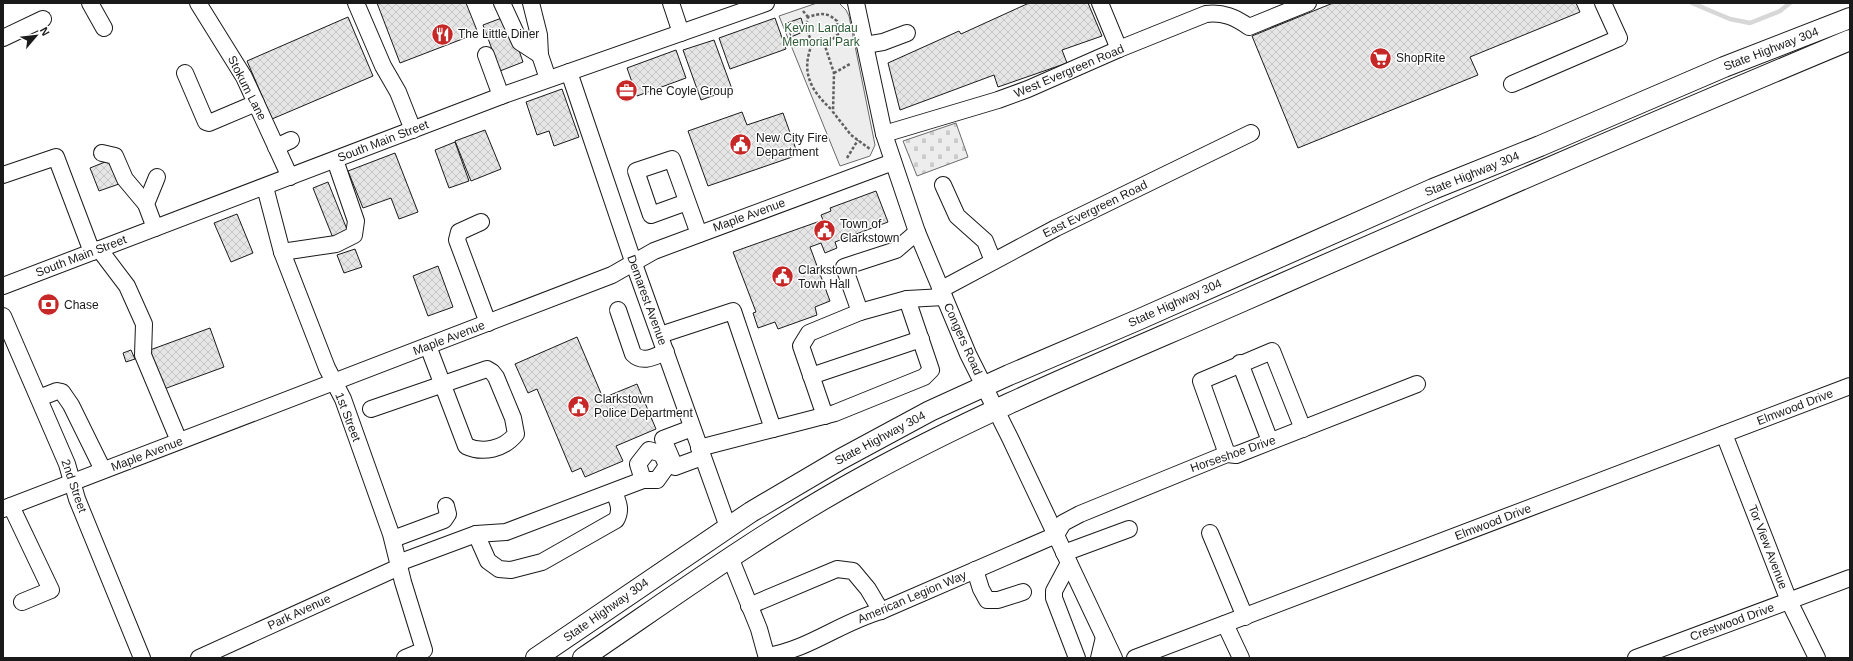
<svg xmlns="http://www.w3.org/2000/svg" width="1853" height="661" viewBox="0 0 1853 661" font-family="Helvetica,sans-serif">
  <defs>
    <pattern id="cemetery-stones" width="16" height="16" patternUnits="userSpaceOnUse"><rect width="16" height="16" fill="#ededed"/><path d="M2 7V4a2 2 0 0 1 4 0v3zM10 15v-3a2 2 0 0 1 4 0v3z" fill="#cbcbcb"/></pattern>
    <pattern id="building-cross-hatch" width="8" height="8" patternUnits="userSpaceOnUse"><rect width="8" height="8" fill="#e6e6e6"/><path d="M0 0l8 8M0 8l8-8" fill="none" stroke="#c5c5c5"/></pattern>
  </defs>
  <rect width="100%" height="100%" fill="#fff"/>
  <!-- cemetery -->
  <path fill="url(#cemetery-stones)" stroke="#6a6a6a" d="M956,123L968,157L917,176L903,141Z"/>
  <!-- built -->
  <path fill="#ededed" stroke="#6a6a6a" d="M817,3H839L846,10L849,16L875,145L870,156L840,166L779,16Z"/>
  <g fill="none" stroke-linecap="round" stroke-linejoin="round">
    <!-- stream -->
    <path stroke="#d7d7d7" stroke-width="4.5" d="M1692,3L1730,19L1750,23L1780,11L1790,3"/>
  </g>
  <!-- building -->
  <g fill="url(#building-cross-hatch)" stroke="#1a1a1a">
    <path d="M377,3H466L478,33L400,63Z"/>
    <path d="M1029,3H1088L1102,36L1062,50L1067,63L998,87L994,75L900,110L888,63L959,31L961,34Z"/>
    <path d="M1333,3H1576L1580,12L1470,57L1478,75L1298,148L1252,36Z"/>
    <path d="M507,16L523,62L500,71L483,25Z"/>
    <path d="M348,17L373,76L272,119L247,61Z"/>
    <path d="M775,18L786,49L730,69L719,38Z"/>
    <path d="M801,18L805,31L791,37L787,23Z"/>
    <path d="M714,40L732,89L701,100L683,50Z"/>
    <path d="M676,50L686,78L637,96L627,68Z"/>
    <path d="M562,89L579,137L554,146L549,131L537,135L526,102Z"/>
    <path d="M742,112L747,125L783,113L798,155L708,186L688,131Z"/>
    <path d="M485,130L501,169L471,181L455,141Z"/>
    <path d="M455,142L469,181L449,188L435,150Z"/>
    <path d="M395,153L418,212L399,219L391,198L363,208L348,171Z"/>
    <path d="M110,160L119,184L99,191L90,168Z"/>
    <path d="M328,182L348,232L333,238L313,188Z"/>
    <path d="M876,191L888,222L835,242L837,248L825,253L821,243L810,247L830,301L815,307L817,315L778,329L775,322L758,328L753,313L756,312L733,252L823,220L821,215L831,211L830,208Z"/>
    <path d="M237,214L253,253L231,262L214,223Z"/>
    <path d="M355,249L362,267L344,273L337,255Z"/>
    <path d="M438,266L453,307L428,316L413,276Z"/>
    <path d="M210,328L224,367L164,389L150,350Z"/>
    <path d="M577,337L603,398L637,384L656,429L616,446L623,461L585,477L581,468L572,472L537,389L528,393L515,364Z"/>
    <path d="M131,350L135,359L126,362L123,353Z"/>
  </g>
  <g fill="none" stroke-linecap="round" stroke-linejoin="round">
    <defs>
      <g id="minor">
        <path d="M90,3L104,28"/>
        <path d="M198,3L244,77L290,177"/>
        <path d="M356,3L383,66L398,92L413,130"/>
        <path d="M502,3L520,42L540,55"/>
        <path d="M531,3L539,35L540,55L548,79"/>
        <path d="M671,3L681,33"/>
        <path d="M856,3L884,134L917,232L968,354L1010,438L1114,658"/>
        <path d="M1100,3L1119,49"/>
        <path d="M3,38L43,19"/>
        <path d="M865,45L883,42L907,33"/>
        <path d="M486,55L501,96"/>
        <path d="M569,72L634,264L728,527"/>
        <path d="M185,73L206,122L209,123L256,103"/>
        <path d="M1512,84L1619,38L1603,3"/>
        <path d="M884,134L998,100L1028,89L1119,49L1206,14C1223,12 1235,17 1249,27L1308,3"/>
        <path d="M276,147L291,140"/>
        <path d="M102,153L115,156L125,179L146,204"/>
        <path d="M3,175L56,157L92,252"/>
        <path d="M943,185L957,216L985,241L993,261"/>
        <path d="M265,187L282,252L327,368L343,399L391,534L403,582L424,650L405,658"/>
        <path d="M687,202L651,215L636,171L672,159L699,234"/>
        <path d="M481,222L459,232L457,240L488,323"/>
        <path d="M155,228L146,204L157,177"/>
        <path d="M917,232L896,250L844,267L860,312L907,299L944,297"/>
        <path d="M99,249L127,286L144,324L143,355L179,441"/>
        <path d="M282,252L336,244L354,235L356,221L335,160"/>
        <path d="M3,286L501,96L766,3"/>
        <path d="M940,290L1056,228L1251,133"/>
        <path d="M618,310L633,354C643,364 655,356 666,352"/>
        <path d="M3,316L67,464L77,499L142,658"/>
        <path d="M660,335L733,311L773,429L699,448"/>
        <path d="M1240,363L1270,441"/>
        <path d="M811,376L921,339"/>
        <path d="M39,398L57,391L62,392L71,405L103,470"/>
        <path d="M371,409L487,369L492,372L496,377L513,418L516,434C504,449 483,454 466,446L428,346"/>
        <path d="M825,416L801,346L809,333L860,312"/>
        <path d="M692,428L663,439L675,467L702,457"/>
        <path d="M773,429L835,413L924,377L931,370L907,299"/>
        <path d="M1724,434L1789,601L1817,658"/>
        <path d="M662,454L667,466L657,480H643L638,464L649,450L662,454L667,450"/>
        <path d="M1227,454L1201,381L1272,351L1303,429"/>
        <path d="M11,506L51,590L22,602"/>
        <path d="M3,509L612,275L654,251L893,162"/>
        <path d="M1210,533L1245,617"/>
        <path d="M476,534L488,561L499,569L511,570L542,562L616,520C622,510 618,502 614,492"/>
        <path d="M1056,535L1063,523L1080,514L1227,454L1236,455L1417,384"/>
        <path d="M393,539L444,520L448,514L446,506"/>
        <path d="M1064,553L1129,529"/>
        <path d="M730,557L759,629L767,658"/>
        <path d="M398,563L476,534L506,532L643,480"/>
        <path d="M1069,563L1054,591V598L1077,658"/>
        <path d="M975,570L981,589L987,600H998L1023,592"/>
        <path d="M749,606L837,569L853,571L868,589L881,611"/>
        <path d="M1225,624L1241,658"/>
        <path d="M767,656C808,650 841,622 881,611L1056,535"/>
        <path d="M199,658L399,567"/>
        <path d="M1099,658L1104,637"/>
        <path d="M1135,658L1850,386"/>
        <path d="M1636,658L1850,578"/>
      </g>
      <g id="major">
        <path d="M536,658L751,512L841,459L930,411L1009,375L1140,319L1433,189L1540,146L1724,67L1850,18"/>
        <path d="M583,658C673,597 761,533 857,480C981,411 1113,358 1243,301C1445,212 1647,125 1850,40"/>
      </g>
    </defs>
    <!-- minor casing -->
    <use href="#minor" stroke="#1a1a1a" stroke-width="18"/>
    <!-- major casing -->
    <use href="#major" stroke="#1a1a1a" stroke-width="22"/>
    <!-- path -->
    <g stroke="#5f5f5f" stroke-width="2.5" stroke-dasharray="3 2" stroke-linecap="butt">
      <path d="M803,11L808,17"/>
      <path d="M846,27L825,46L834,73L833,112L851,135L870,149"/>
      <path d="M813,42C807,34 805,27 808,17C821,13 827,12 837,21L838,35"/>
      <path d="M825,46L813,42C800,71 810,90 832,110"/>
      <path d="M834,73L850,64"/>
      <path d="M847,158L858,140"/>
    </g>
    <!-- minor -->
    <use href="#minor" stroke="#fff" stroke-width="16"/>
    <!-- major -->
    <use href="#major" stroke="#fff" stroke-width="20"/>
  </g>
  <!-- icons -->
  <defs>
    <symbol id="restaurant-disc" viewBox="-11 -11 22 22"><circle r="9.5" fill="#c62828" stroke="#fff"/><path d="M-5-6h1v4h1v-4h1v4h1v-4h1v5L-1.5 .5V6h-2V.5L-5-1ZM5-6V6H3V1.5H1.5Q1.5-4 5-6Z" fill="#fff"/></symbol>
    <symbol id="supermarket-disc" viewBox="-11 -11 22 22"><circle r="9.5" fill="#c62828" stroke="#fff"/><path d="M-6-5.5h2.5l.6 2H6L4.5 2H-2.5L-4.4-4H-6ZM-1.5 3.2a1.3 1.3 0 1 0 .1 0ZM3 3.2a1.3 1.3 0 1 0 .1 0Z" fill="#fff"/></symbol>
    <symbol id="office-disc" viewBox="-11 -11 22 22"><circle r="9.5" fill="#c62828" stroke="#fff"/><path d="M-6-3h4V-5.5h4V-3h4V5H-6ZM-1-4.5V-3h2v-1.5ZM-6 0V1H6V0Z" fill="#fff"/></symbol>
    <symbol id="civic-disc" viewBox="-11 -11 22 22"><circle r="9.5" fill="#c62828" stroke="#fff"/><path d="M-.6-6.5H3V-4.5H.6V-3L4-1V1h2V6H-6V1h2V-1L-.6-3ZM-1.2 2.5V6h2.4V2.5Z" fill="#fff"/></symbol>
    <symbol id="bank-disc" viewBox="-11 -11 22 22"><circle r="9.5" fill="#c62828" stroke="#fff"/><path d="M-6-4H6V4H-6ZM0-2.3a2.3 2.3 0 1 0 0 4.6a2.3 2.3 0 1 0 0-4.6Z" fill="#fff"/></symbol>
  </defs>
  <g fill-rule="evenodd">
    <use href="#restaurant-disc" x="430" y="22" width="25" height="25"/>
    <use href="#supermarket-disc" x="1368" y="46" width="25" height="25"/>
    <use href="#office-disc" x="614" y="78" width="25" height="25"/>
    <use href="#civic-disc" x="728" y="132" width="25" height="25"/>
    <use href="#civic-disc" x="812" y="218" width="25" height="25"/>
    <use href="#civic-disc" x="770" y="264" width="25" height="25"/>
    <use href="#bank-disc" x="36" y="292" width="25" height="25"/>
    <use href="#civic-disc" x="566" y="394" width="25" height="25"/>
  </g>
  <g text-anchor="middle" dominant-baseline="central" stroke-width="3" stroke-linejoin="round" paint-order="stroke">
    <!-- park labels -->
    <g font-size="12" fill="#2b5a34" stroke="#fff">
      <text x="821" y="28">Kevin Landau<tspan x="821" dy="14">Memorial Park</tspan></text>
    </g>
    <!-- poi labels -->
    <g font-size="12" fill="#1a1a1a" stroke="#fff" text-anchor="start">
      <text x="458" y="34">The Little Diner</text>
      <text x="1396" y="58">ShopRite</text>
      <text x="642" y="91">The Coyle Group</text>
      <text x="756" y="138">New City Fire<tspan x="756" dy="14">Department</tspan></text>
      <text x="840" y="224">Town of<tspan x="840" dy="14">Clarkstown</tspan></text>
      <text x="798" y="270">Clarkstown<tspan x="798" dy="14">Town Hall</tspan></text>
      <text x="64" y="305">Chase</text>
      <text x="594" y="399">Clarkstown<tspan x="594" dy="14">Police Department</tspan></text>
    </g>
    <!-- street labels -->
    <g font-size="12" fill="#1a1a1a" stroke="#fff">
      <text transform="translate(1771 49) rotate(-21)">State Highway 304</text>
      <text transform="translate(1069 71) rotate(-23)">West Evergreen Road</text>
      <text transform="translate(247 88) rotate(63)">Stokum Lane</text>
      <text transform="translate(383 141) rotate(-21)">South Main Street</text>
      <text transform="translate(1472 174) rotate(-22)">State Highway 304</text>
      <text transform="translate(1095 209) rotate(-26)">East Evergreen Road</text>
      <text transform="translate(749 215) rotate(-20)">Maple Avenue</text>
      <text transform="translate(81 256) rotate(-21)">South Main Street</text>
      <text transform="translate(647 300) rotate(70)">Demarest Avenue</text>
      <text transform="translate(1175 303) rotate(-24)">State Highway 304</text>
      <text transform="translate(449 338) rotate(-21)">Maple Avenue</text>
      <text transform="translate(963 339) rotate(66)">Congers Road</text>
      <text transform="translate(1795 407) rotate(-21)">Elmwood Drive</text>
      <text transform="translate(348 417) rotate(69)">1st Street</text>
      <text transform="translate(880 438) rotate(-28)">State Highway 304</text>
      <text transform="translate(147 454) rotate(-21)">Maple Avenue</text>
      <text transform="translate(1233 454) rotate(-19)">Horseshoe Drive</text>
      <text transform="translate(74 486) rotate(71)">2nd Street</text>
      <text transform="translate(1493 522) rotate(-21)">Elmwood Drive</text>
      <text transform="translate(1768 547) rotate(69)">Tor View Avenue</text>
      <text transform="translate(912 597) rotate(-23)">American Legion Way</text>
      <text transform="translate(606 610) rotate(-35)">State Highway 304</text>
      <text transform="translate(299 612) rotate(-25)">Park Avenue</text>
      <text transform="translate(1732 622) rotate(-20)">Crestwood Drive</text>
    </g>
  </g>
  <!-- border -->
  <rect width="1853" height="661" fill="none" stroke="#1a1a1a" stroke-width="8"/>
  <!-- north arrow -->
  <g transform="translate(36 36) rotate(62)" stroke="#ffffff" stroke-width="3" paint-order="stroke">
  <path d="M0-3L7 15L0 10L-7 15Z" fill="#1a1a1a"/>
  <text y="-6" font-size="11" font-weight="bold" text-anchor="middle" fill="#1a1a1a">N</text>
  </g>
</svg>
